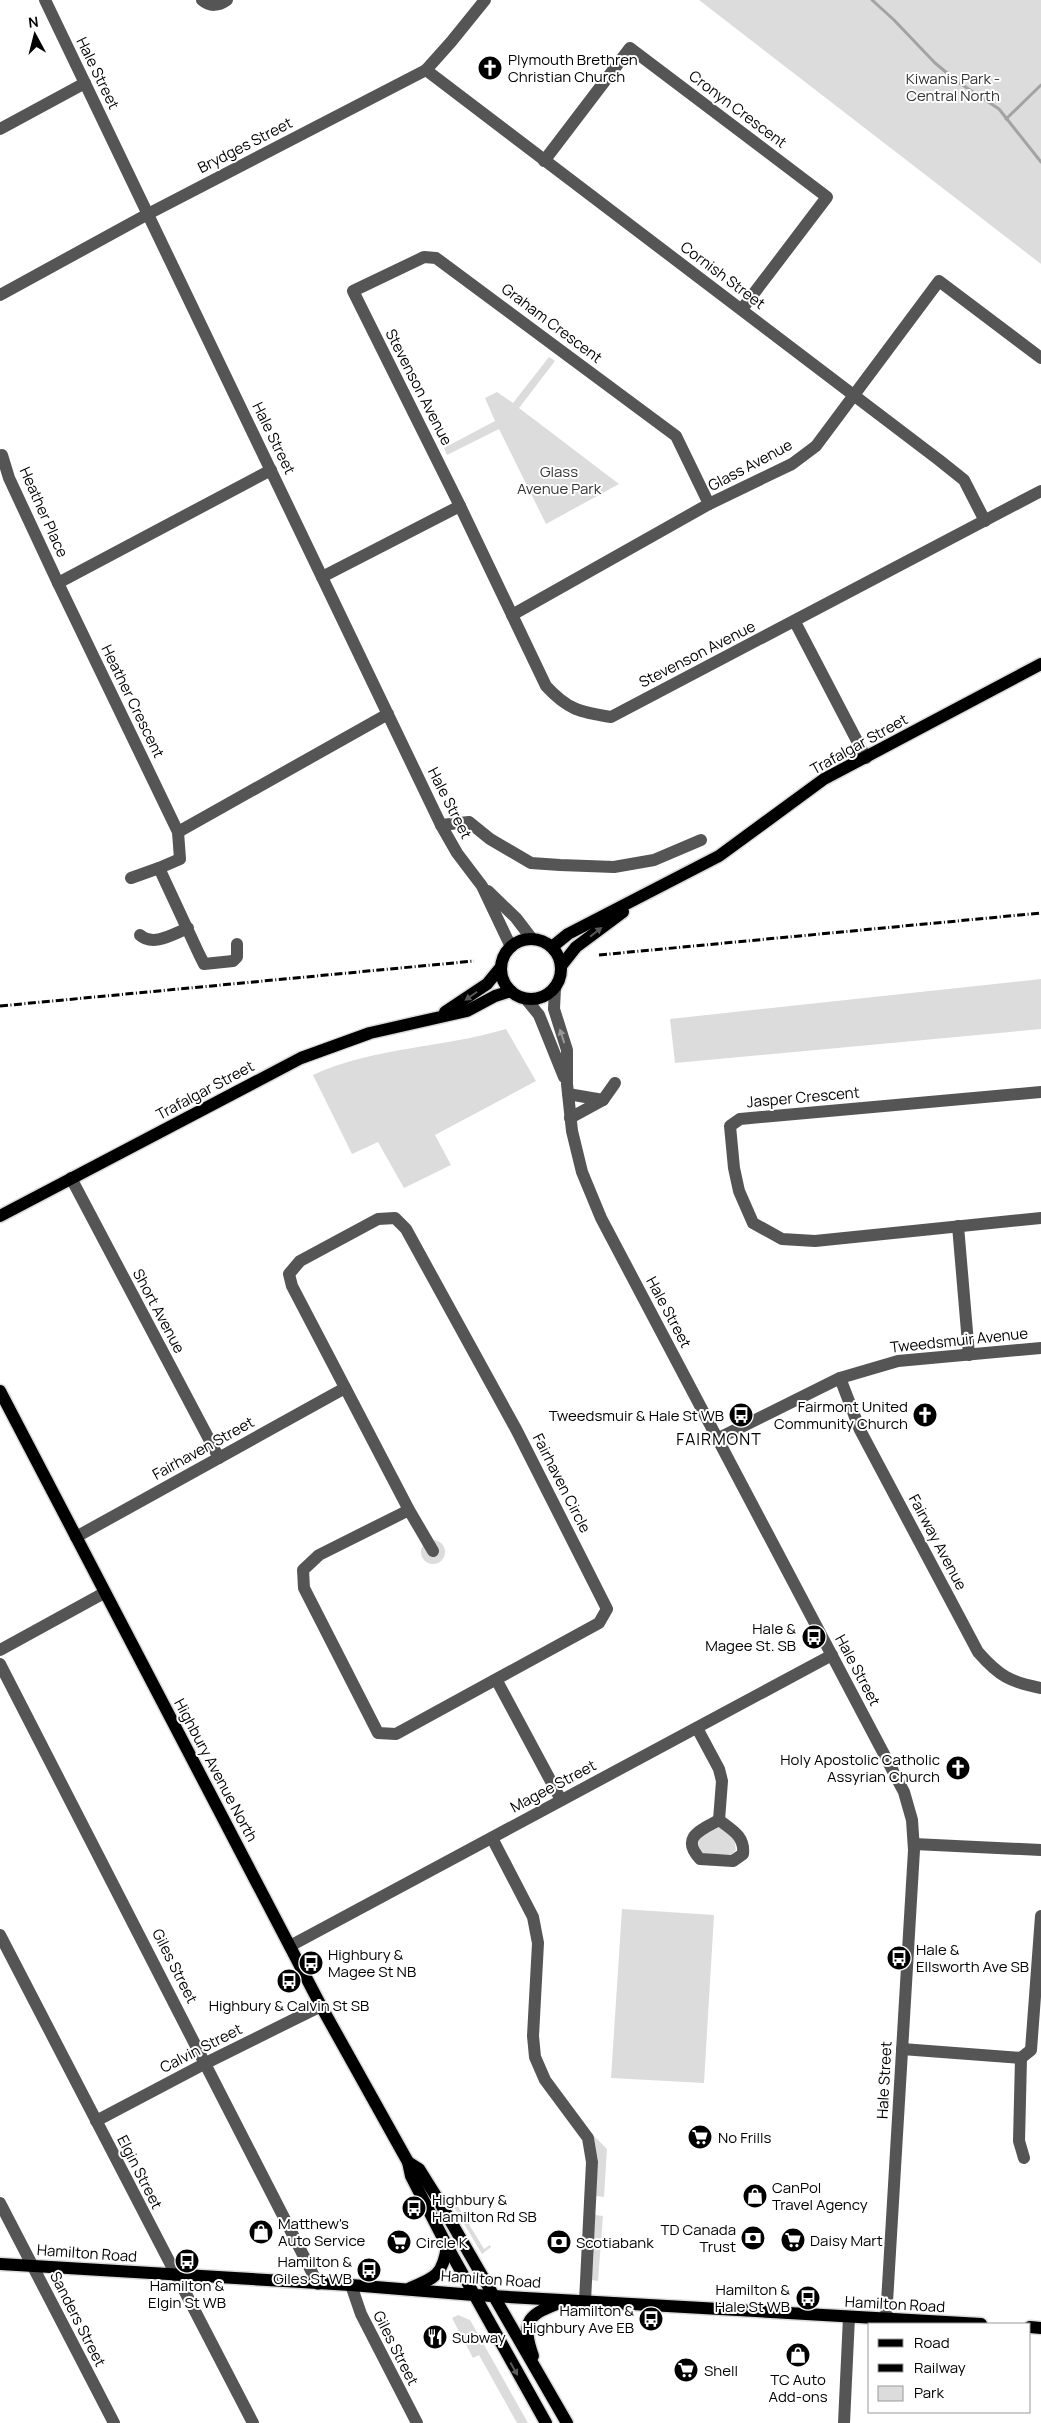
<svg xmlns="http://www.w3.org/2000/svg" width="1041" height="2423" viewBox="0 0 1041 2423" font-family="Manrope,sans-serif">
  <rect width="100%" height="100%" fill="#fff"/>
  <!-- green -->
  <g fill="#dcdcdc">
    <path d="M699,0H1041V264Z"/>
    <path d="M549,357L555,361L519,408L619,484L546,524L499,429L447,455L444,448L495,421L485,398L497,392L513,403Z"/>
    <path d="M1041,979V1029L675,1063L670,1019Z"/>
    <path d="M506,1029L536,1081L435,1135L451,1165L404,1188L378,1142L352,1154L313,1075C373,1047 443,1048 506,1029Z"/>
    <circle cx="433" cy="1552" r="12"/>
    <path d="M715,1827L721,1828L734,1837L736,1850L732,1854H703C692,1840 704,1834 715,1827Z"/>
    <path d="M622,1909L714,1915L704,2083L611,2078Z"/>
    <path d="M594,2136L607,2149L604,2197L596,2196L598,2160Z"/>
    <path d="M460,2196L462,2199L456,2203L484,2249L490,2245L491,2247L482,2254L451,2202Z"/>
    <path d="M595,2215L603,2216L598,2281L591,2280Z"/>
    <path d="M458,2315L470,2320L528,2423H517L479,2355L473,2358L452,2318Z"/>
  </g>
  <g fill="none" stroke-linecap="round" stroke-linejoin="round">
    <!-- stream -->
    <g stroke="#a3a3a3" stroke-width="3">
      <path d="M872,0L894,20L935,63L958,82L999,109L1041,162"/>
      <path d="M1006,119L1041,85"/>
    </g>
    <defs>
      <g id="major">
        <circle cx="531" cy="969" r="30"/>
        <path d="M552,947L568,934L719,856L824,779L1041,664"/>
        <path d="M561,966L576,947L623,912"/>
        <path d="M445,1012L487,984L501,967"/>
        <path d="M0,1216L301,1058L370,1033L467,1011L495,996L511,991"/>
        <path d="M0,1391L321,2006L408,2162L411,2176L447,2246L546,2423"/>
        <path d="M408,2162L419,2169L439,2201L567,2423"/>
        <path d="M0,2264L351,2285L474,2295L981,2324"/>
        <path d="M410,2288C436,2278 443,2274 447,2246"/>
        <path d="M1030,2327L1041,2328"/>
        <path d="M533,2356C520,2320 529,2314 562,2302"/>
      </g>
    </defs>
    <!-- major casing -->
    <use href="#major" stroke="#dbdbdb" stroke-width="15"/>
    <!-- minor -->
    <g stroke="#555" stroke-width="12">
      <path d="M45,0L441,825L457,853L482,886L511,947"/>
      <path d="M202,0C210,7 219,6 227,0"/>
      <path d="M426,70L939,460L964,480L985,521"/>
      <path d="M0,129L85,83"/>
      <path d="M544,161L630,48L827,197L742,309"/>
      <path d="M0,295L148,214L426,70L451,42L485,0"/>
      <path d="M2,455L9,478L58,583"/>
      <path d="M271,470L58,583L178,832L388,714"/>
      <path d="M709,504L676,436L436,258L424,257L353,291L460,506L546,686C568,710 580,712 611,717L1041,491"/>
      <path d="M322,577L460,506"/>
      <path d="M512,615L709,504L792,464L816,446L939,281L1041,358"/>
      <path d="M795,622L866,758"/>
      <path d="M441,825L469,822L490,839L531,863L560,865L614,867L654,860L701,840"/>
      <path d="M178,832L180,859L159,868L199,954L204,964L233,961L237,957V944"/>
      <path d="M131,878L159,868"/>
      <path d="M488,891L516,918L532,939"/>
      <path d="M140,935C153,947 173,934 188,928"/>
      <path d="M555,988L554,1009L567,1050V1084L572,1131L582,1172L601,1218L904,1792L912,1820L914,1850L886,2319"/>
      <path d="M526,999L539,1015L564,1077"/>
      <path d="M1041,1092L740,1119L730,1126L734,1168L739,1191L753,1223L782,1239L815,1241L1041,1218"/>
      <path d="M568,1094L603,1100"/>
      <path d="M570,1118L603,1100L615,1083"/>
      <path d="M71,1178L219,1458"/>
      <path d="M958,1226L969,1355"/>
      <path d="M840,1378L860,1430L978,1652C999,1676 1010,1682 1041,1688"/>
      <path d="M717,1439L840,1378L898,1361L1041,1348"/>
      <path d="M409,1510L319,1555L303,1570L304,1588L378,1733L396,1734L599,1623L607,1609L517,1431L406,1229L395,1218L378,1219L300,1261L289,1274L292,1286L409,1510L433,1551"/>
      <path d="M76,1537L345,1388"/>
      <path d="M0,1650L104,1593"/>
      <path d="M0,1664L318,2284"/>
      <path d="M497,1681L561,1800"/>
      <path d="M697,1728L719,1769L722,1781L719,1820C701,1830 680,1837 700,1859L733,1861L743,1854C745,1836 732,1830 719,1820"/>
      <path d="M492,1838L533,1917L538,1943L533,2036L535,2057L545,2080L588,2138L592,2162L585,2301"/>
      <path d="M914,1844L1041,1850"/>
      <path d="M0,1935L253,2423"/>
      <path d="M290,1946L832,1655"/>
      <path d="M902,2049L1021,2058L1031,2050L1041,1916"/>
      <path d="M1021,2058L1019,2141L1024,2158"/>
      <path d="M96,2121L206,2063L321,2006"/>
      <path d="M0,2203L114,2423"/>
      <path d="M351,2285L361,2314L417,2423"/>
      <path d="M844,2423L849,2317"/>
    </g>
    <!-- major -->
    <use href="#major" stroke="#000" stroke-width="12"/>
    <!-- rail -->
    <g stroke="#000" stroke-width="3" stroke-dasharray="8 2.5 1 2.5" stroke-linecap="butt">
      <path d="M599,955L1041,913"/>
      <path d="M0,1006L474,961"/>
    </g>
  </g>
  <!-- one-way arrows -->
  <defs><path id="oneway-solid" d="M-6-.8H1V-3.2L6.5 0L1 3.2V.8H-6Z" transform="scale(1.25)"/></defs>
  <g fill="#595959">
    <use href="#oneway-solid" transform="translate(596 932) rotate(-38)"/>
    <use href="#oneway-solid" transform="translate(471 996) rotate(145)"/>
    <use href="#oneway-solid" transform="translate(514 2369) rotate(61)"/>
  </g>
  <use fill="#999" href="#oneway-solid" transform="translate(562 1036) rotate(-108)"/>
  <!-- icons -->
  <defs>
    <symbol id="church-disc" viewBox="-11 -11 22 22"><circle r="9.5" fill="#000" stroke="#fff"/><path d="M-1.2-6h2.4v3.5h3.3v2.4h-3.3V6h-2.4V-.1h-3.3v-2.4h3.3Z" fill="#fff"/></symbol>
    <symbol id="bus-disc" viewBox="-11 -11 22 22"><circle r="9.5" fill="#000" stroke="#fff"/><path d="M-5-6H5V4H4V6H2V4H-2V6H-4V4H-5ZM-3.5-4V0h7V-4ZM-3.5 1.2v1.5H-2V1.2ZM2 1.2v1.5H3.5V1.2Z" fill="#fff"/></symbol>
    <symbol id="supermarket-disc" viewBox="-11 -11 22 22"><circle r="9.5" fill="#000" stroke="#fff"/><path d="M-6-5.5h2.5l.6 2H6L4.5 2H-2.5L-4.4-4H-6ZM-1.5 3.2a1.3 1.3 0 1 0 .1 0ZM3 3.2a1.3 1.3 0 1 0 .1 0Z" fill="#fff"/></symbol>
    <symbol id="shop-disc" viewBox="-11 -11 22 22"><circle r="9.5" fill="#000" stroke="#fff"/><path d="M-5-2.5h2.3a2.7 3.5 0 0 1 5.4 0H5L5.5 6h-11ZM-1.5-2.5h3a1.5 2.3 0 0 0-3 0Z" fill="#fff"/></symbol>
    <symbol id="bank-disc" viewBox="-11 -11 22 22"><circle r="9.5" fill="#000" stroke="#fff"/><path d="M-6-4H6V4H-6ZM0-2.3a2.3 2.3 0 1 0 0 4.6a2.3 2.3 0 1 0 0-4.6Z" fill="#fff"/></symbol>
    <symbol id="restaurant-disc" viewBox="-11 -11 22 22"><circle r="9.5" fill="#000" stroke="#fff"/><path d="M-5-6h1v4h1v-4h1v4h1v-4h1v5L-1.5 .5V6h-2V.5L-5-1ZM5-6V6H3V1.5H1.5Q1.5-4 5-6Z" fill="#fff"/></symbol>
  </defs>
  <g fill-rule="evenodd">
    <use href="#church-disc" x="476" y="54" width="28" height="28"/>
    <use href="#bus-disc" x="727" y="1401" width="28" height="28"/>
    <use href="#church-disc" x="911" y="1401" width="28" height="28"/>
    <use href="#bus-disc" x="800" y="1623" width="28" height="28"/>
    <use href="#church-disc" x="944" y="1754" width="28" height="28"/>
    <use href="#bus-disc" x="885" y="1944" width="28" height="28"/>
    <use href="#bus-disc" x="297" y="1949" width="28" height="28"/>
    <use href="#bus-disc" x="275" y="1967" width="28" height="28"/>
    <use href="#supermarket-disc" x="686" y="2123" width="28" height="28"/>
    <use href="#shop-disc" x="741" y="2182" width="28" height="28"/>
    <use href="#bus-disc" x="400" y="2194" width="28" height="28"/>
    <use href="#shop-disc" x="247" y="2218" width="28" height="28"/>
    <use href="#bank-disc" x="739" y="2224" width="28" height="28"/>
    <use href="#supermarket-disc" x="779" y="2226" width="28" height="28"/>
    <use href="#supermarket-disc" x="385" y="2228" width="28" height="28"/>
    <use href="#bank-disc" x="545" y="2228" width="28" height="28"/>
    <use href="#bus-disc" x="173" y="2247" width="28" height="28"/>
    <use href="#bus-disc" x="355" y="2256" width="28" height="28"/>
    <use href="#bus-disc" x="794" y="2284" width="28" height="28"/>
    <use href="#bus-disc" x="637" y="2305" width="28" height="28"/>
    <use href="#restaurant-disc" x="421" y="2323" width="28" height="28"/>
    <use href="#shop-disc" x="784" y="2341" width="28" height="28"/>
    <use href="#supermarket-disc" x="672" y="2356" width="28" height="28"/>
  </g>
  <g text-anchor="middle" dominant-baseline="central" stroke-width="4" stroke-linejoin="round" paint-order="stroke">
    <!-- poi labels -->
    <g font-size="15" fill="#000" stroke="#fff" text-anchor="start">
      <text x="508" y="59">Plymouth Brethren<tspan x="508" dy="17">Christian Church</tspan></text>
      <text x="908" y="1406" text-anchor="end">Fairmont United<tspan x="908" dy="17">Community Church</tspan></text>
      <text x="724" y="1415" text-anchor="end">Tweedsmuir &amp; Hale St WB</text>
      <text x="796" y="1628" text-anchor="end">Hale &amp;<tspan x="796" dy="17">Magee St. SB</tspan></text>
      <text x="940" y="1759" text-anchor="end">Holy Apostolic Catholic<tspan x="940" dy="17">Assyrian Church</tspan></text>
      <text x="916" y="1949">Hale &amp;<tspan x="916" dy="17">Ellsworth Ave SB</tspan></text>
      <text x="328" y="1954">Highbury &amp;<tspan x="328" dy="17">Magee St NB</tspan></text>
      <text x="289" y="2005" text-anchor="middle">Highbury &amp; Calvin St SB</text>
      <text x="718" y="2137">No Frills</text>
      <text x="772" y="2187">CanPol<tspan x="772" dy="17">Travel Agency</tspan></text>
      <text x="432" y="2199">Highbury &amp;<tspan x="432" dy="17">Hamilton Rd SB</tspan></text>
      <text x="278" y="2223">Matthew's<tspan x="278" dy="17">Auto Service</tspan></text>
      <text x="736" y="2229" text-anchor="end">TD Canada<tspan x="736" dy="17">Trust</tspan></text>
      <text x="810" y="2240">Daisy Mart</text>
      <text x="416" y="2242">Circle K</text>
      <text x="576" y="2242">Scotiabank</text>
      <text x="352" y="2261" text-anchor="end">Hamilton &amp;<tspan x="352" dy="17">Giles St WB</tspan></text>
      <text x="187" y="2285" text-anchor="middle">Hamilton &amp;<tspan x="187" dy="17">Elgin St WB</tspan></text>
      <text x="790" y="2289" text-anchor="end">Hamilton &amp;<tspan x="790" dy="17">Hale St WB</tspan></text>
      <text x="634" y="2310" text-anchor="end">Hamilton &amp;<tspan x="634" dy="17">Highbury Ave EB</tspan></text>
      <text x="452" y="2337">Subway</text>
      <text x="704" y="2370">Shell</text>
      <text x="798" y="2379" text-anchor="middle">TC Auto<tspan x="798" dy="17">Add-ons</tspan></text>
    </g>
    <!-- street labels -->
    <g font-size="15" fill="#000" stroke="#fff">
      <text transform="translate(98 73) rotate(64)">Hale Street</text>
      <text transform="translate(738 109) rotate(37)">Cronyn Crescent</text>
      <text transform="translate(245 145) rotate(-27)">Brydges Street</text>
      <text transform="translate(723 275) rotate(37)">Cornish Street</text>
      <text transform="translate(552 323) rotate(37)">Graham Crescent</text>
      <text transform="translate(419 387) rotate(63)">Stevenson Avenue</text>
      <text transform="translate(274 438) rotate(64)">Hale Street</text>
      <text transform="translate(750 465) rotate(-28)">Glass Avenue</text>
      <text transform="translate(44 512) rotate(66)">Heather Place</text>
      <text transform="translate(697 654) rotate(-27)">Stevenson Avenue</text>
      <text transform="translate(133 701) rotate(64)">Heather Crescent</text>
      <text transform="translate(859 744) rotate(-29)">Trafalgar Street</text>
      <text transform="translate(450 803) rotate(63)">Hale Street</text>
      <text transform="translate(205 1090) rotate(-28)">Trafalgar Street</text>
      <text transform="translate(803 1097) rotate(-5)">Jasper Crescent</text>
      <text transform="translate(159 1311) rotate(62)">Short Avenue</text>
      <text transform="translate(669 1312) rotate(62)">Hale Street</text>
      <text transform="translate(959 1340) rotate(-6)">Tweedsmuir Avenue</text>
      <text transform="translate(203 1448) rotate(-29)">Fairhaven Street</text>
      <text transform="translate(562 1483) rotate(63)">Fairhaven Circle</text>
      <text transform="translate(938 1542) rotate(62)">Fairway Avenue</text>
      <text transform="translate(858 1670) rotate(62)">Hale Street</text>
      <text transform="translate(216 1770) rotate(62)">Highbury Avenue North</text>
      <text transform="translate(553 1786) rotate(-28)">Magee Street</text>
      <text transform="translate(175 1966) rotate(63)">Giles Street</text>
      <text transform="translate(201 2048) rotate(-27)">Calvin Street</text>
      <text transform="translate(884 2080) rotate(-87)">Hale Street</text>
      <text transform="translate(140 2172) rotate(63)">Elgin Street</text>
      <text transform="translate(87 2253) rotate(4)">Hamilton Road</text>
      <text transform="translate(491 2279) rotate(4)">Hamilton Road</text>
      <text transform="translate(895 2304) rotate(3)">Hamilton Road</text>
      <text transform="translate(78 2319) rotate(63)">Sanders Street</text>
      <text transform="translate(396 2348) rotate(63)">Giles Street</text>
    </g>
    <!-- park labels -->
    <g font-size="15" fill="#333" stroke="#fff">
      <text x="953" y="78">Kiwanis Park -<tspan x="953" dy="17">Central North</tspan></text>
      <text x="559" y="471">Glass<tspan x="559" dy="17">Avenue Park</tspan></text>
    </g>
    <!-- neighbourhood labels -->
    <g font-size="16" letter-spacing="1" fill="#000" stroke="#fff">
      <text x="719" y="1439">FAIRMONT</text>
    </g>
  </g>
  <!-- legend -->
  <rect x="868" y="2323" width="162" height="90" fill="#ffffff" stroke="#999999"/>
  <rect x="878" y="2339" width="25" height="8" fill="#000000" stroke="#999999"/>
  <text x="914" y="2348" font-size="15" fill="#000000">Road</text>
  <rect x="878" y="2364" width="25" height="8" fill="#000000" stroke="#999999"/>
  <text x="914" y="2373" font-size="15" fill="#000000">Railway</text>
  <rect x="878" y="2386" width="25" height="15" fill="#dcdcdc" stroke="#999999"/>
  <text x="914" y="2398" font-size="15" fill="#000000">Park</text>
  <!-- north arrow -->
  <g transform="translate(35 35) rotate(353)" stroke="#ffffff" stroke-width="4" paint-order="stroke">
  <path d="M0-4L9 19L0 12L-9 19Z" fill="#000000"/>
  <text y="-8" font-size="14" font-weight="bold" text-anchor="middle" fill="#000000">N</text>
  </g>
</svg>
